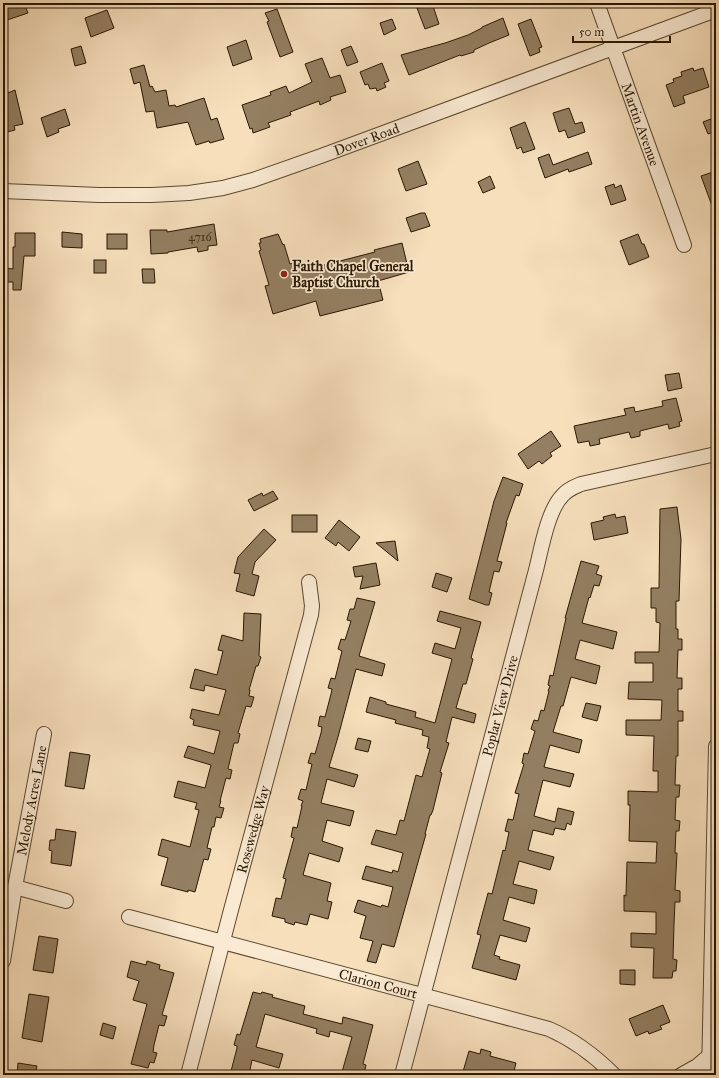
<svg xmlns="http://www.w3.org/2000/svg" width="719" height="1078" viewBox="0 0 719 1078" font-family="'IM FELL Great Primer',serif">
  <rect width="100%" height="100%" fill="#f7dfbc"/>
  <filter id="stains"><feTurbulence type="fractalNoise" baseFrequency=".005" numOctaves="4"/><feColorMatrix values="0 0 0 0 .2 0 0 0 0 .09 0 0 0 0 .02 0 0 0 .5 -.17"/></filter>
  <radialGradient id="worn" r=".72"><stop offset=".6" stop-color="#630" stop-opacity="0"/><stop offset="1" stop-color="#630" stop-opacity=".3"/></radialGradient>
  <!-- building -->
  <g fill="#947f62" stroke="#291701">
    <path d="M3,3H24L28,13L7,20L3,8Z"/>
    <path d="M432,3L439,24L425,29L417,8Z"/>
    <path d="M277,9L293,52L280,57L267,22L269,21L265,13Z"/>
    <path d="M107,10L114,28L91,37L85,18Z"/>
    <path d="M503,18L509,35L489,43L474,50V52L461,56L460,55L409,75L401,55L445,43L468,35L482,28V27Z"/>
    <path d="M392,19L396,29L384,35L380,23Z"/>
    <path d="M531,19L542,47L539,48L540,52L530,56L518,24Z"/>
    <path d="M246,40L252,59L233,66L227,47Z"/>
    <path d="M81,46L86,63L75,66L71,49Z"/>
    <path d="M351,46L358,62L347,66L341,50Z"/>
    <path d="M322,58L330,78L340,75L346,92L330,97L331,100L320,105L319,101L290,112L291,115L268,123L270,127L253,133L252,128L250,129L242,105L271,95L270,92L286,86L289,93L312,82L305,64Z"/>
    <path d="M382,63L389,81L384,83L386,87L377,91L376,88L370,89L368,84L365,85L360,72Z"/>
    <path d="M144,65L150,87L152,86L155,92L166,90L169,106L175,105L176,107L204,98L211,120L217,118L224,139L210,143L209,141L196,145L188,122L157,128L154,111L146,112L140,82L134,84L130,69Z"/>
    <path d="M693,68L694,71L703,68L709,87L683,96L685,103L674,107L666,85L674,82L673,79L682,76L681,72Z"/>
    <path d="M15,90L23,124L14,126L15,130L3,133V95Z"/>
    <path d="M569,108L575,124L582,122L585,132L568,138L565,130L559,132L553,113Z"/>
    <path d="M65,109L70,125L58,129L59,132L47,137L41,118Z"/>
    <path d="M716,117V131L708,134L703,122Z"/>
    <path d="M525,122L535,149L523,153L521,147L517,149L510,128Z"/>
    <path d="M588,152L592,164L569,172L568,169L545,178L538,158L549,154L553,165Z"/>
    <path d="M418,161L427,184L406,191L398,169Z"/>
    <path d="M716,171V213L715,214L701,176Z"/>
    <path d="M490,176L495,188L483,193L478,182Z"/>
    <path d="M614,184L615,188L621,185L626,200L611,205L605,187Z"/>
    <path d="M421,213H425L430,226L411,232L406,218Z"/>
    <path d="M214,224L217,245L208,246V250L198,252L197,247L168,252V253L151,254L150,230H167V232Z"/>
    <path d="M62,232L82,234V248L62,247Z"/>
    <path d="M15,233H35V256H24L21,290H13V282H5V268L13,269V247H15Z"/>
    <rect x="107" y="234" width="20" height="15"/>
    <path d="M278,234L283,245L284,244L290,264L298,262L301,271L375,252L374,250L402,243L409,272L378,281L383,300L320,316L316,301L273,314L265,286L269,285L259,251L261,250L259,243H261L260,239Z"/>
    <path d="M638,234L642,244H644L649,257L629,265L620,241Z"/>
    <rect x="94" y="260" width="12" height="13"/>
    <path d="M142,269H154L155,283H143Z"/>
    <path d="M679,373L682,388L668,391L665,375Z"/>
    <path d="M676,398L682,421L679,422L680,426L669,429L668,424L640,431V436L631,438L629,432L599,439L600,444L590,446L589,441L578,443L574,426L626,415L624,409L634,407L635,412L663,406L662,401Z"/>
    <path d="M551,431L561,446L550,453L552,456L542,464L539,461L528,469L518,454Z"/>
    <path d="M503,477L523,484L519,496L516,495L506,523H507L497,561L502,562L499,572L494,571L489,592L492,593L489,605H486L469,599L494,501Z"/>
    <path d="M273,491L278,499L254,511L248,500L262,493L263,496Z"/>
    <path d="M677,507L681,539L679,601H676V629H678V639H682V650H678L677,678H682V689H678V711H683V721H678V756H676L675,785H680L679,797H676L675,820L680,821L679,831H676L675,853H677L675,890L680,891V902H675L674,924L673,959L677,960L676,971H673L672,978H653L654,948L631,947V933L656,934V912L624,911V895L626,896L627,862L656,863L657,842L629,841L630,805H628V791L658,792V771H653L654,736L626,735V720H661L662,700L628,699L629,682H653V663H635V652H659L660,623L656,622V608H651V588H659L660,509Z"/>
    <path d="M615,514L616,518L625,516L628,533L594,540L591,523L604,520L603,517Z"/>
    <rect x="292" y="515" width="25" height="17"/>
    <path d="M339,520L360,537L349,551L338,542L336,546L325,538Z"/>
    <path d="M264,529L276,540L255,562L252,574L259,576L254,596L236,591L240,574L234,573L238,557Z"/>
    <path d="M395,541L398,561L376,543Z"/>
    <path d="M581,561L599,566L596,574L602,576L599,586L594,585L590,598L589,597L582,623L617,632L613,649L580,640L575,659L600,666L596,684L571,677L563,706H561L553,732L582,740L579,753L550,745L544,767L574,774L570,787L543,780L534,816L555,822L558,808L574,812L571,825L567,823L565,830L555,828L553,835L533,830L528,850L554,857L550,870L519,861L513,884L537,890L534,904L509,897L503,920L530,928L526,942L500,935L494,955L500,957L499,959L520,965L516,980L472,968L481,935L477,934L488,893L492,894L503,850L505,851L509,832L505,831L508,819L513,820L519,794L515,793L524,764L522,763L524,753L528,754L535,731L531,729L534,720L538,721L541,710L544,711L549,691H548L550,686L548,685L550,675L553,676L566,618H565Z"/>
    <path d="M376,563L380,585L360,589L363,576L355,577L353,567Z"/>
    <path d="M436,573L452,578L447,592L432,587Z"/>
    <path d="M357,598L375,602L359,656L385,664L382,676L356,669L338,737L329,767L358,775L354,787L327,779L321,803L354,811L350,826L327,820L322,841L343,848L339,862L309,853L303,875L331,883L327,901L332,902L328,919L310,914L307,925L295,922L294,925L285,922V919L272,916L276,898L281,899L286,879L283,878L294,838L291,837L293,827L297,828L302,806H301L303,801L298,799L301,789L306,790L312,764L308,763L311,753L315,754L321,733L322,727L318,726L320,716L325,717L331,694L332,689L328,688L331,678L335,679L342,651L338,649L341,639L345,640L351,621L347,620L350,609H354Z"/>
    <path d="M440,611L481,622L471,658L473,659L466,684H463L456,708L476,714L474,723L452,717L446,742L449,743L440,772L442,773L433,810L431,815H430L425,834H426L394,947L382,944L376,963L367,961L373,941L360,938L366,916L354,912L358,900L381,907L382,905L388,907L393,887L362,879L366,866L392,873L393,870L398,872L403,853L371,844L376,830L396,835L400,820L404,821L416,775L422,777L430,749L427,748L429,737L422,735L423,730L395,723L396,720L366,712L370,697L386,702V704L416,712L415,717L435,723L452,659L432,653L435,643L455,649L461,628L437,621Z"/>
    <path d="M244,613L261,614L259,656L261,657L258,666H256L249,690H250L249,696L254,697L251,707L246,706L238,733L240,734L238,743H234L228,769L232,770L230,779L226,778L220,801H221L219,807L224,808L221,818L216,817L214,827H212L207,848L211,849L208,860L204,859L203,862L195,892L188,890V892L161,885L168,858L158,855L162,839L190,847L199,810L195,809L197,803L174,797L178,781L205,788L211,765L184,757L188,746L214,754L220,731L193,725L194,720L190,718L192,709L219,715L226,690L205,685L204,691L190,688L195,669L217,675L223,651L218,650L222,635L243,641Z"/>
    <path d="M586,703L601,706L597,721L582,717Z"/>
    <path d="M358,738L371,741L368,752L355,749Z"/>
    <path d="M70,752L90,755L84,789L65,786Z"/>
    <path d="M56,829L76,832L71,866L51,863L52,851L49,850L50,840H55Z"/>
    <path d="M39,936L58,939L53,973L33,970Z"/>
    <path d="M131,961L146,965L147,961L160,965L159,969L174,973L162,1015L167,1016L164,1026L159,1025L154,1045L153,1052L157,1053L154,1063L150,1062L148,1068L131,1064L147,1004L133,1000L139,981L127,977Z"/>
    <path d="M620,970H635V985L620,984Z"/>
    <path d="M253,992L261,994L262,992L273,995L272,997L305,1006L303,1014L342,1024L343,1017L373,1025L363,1064L366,1065L364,1075H353L342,1072L352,1037L330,1031L329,1037L316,1033L317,1029L265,1014L256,1047L283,1054L279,1068L252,1060L249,1075H230L237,1048V1046L234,1045L237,1034L240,1035Z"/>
    <path d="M29,994L49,997L42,1042L22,1038Z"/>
    <path d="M663,1005L670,1022L660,1026L662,1029L649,1034L648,1031L636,1036L629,1019Z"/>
    <path d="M103,1023L116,1027L113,1039L100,1035Z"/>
    <path d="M481,1049L491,1052L490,1056L516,1063L513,1075H462L469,1051L480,1054Z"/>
    <path d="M18,1063L37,1066L35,1075H17Z"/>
  </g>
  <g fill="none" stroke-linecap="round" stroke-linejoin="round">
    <defs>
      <g id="street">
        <path id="s1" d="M597,3L684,245"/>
        <path id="s2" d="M3,191L99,195H152L189,193L223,188L253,180L321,156L716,10"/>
        <path d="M15,887L66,901"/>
        <path id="s3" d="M129,917L549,1029C574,1040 595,1056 614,1075"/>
        <path id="s4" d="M3,961L15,887L44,734"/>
        <path id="s5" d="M188,1075L231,910L311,615L312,606L309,582"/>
        <path id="s6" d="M402,1075L536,570C541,550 548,509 563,495C568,489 574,487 581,484L716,454"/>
        <path d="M681,1075L697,1066L710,1055"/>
        <path d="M709,1075L716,746"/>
      </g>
    </defs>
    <!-- street casing -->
    <use href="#street" stroke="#5c4930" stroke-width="16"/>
    <!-- street -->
    <use href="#street" stroke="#faead3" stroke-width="14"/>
  </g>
  <!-- markers -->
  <circle fill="#8f2418" stroke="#faead3" stroke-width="1.5" cx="284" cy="274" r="4"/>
  <g text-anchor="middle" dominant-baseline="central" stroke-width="3.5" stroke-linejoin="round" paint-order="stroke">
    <!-- number labels -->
    <g font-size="12" fill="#443119">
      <text x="200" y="237">4716</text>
    </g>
    <!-- street labels -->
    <g font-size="14" fill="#291701" stroke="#faead3">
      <text stroke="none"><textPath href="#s1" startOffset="129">Martin Avenue</textPath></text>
      <text stroke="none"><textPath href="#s2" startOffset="372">Dover Road</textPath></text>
      <text stroke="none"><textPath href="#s6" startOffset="382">Poplar View Drive</textPath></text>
      <text stroke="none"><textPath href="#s4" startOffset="163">Melody Acres Lane</textPath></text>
      <text stroke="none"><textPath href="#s5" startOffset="254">Rosewedge Way</textPath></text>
      <text stroke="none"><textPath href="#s3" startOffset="258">Clarion Court</textPath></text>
    </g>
    <!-- poi labels -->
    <g font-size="14" font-weight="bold" fill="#291701" stroke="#faead3" text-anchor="start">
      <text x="292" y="266">Faith Chapel General<tspan x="292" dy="16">Baptist Church</tspan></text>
    </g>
  </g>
  <!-- margin -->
  <rect width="719" height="1078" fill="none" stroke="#f7dfbc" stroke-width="16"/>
  <rect x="4" y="4" width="711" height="1070" fill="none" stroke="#291701" stroke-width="2"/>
  <rect x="8" y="8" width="703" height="1062" fill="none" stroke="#291701"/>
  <!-- scale -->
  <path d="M573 36v6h97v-6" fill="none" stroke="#291701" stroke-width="2"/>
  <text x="579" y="36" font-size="12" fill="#291701" stroke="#faead3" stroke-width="3" paint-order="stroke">50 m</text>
  <rect width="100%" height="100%" filter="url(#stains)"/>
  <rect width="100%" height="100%" fill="url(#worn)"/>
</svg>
